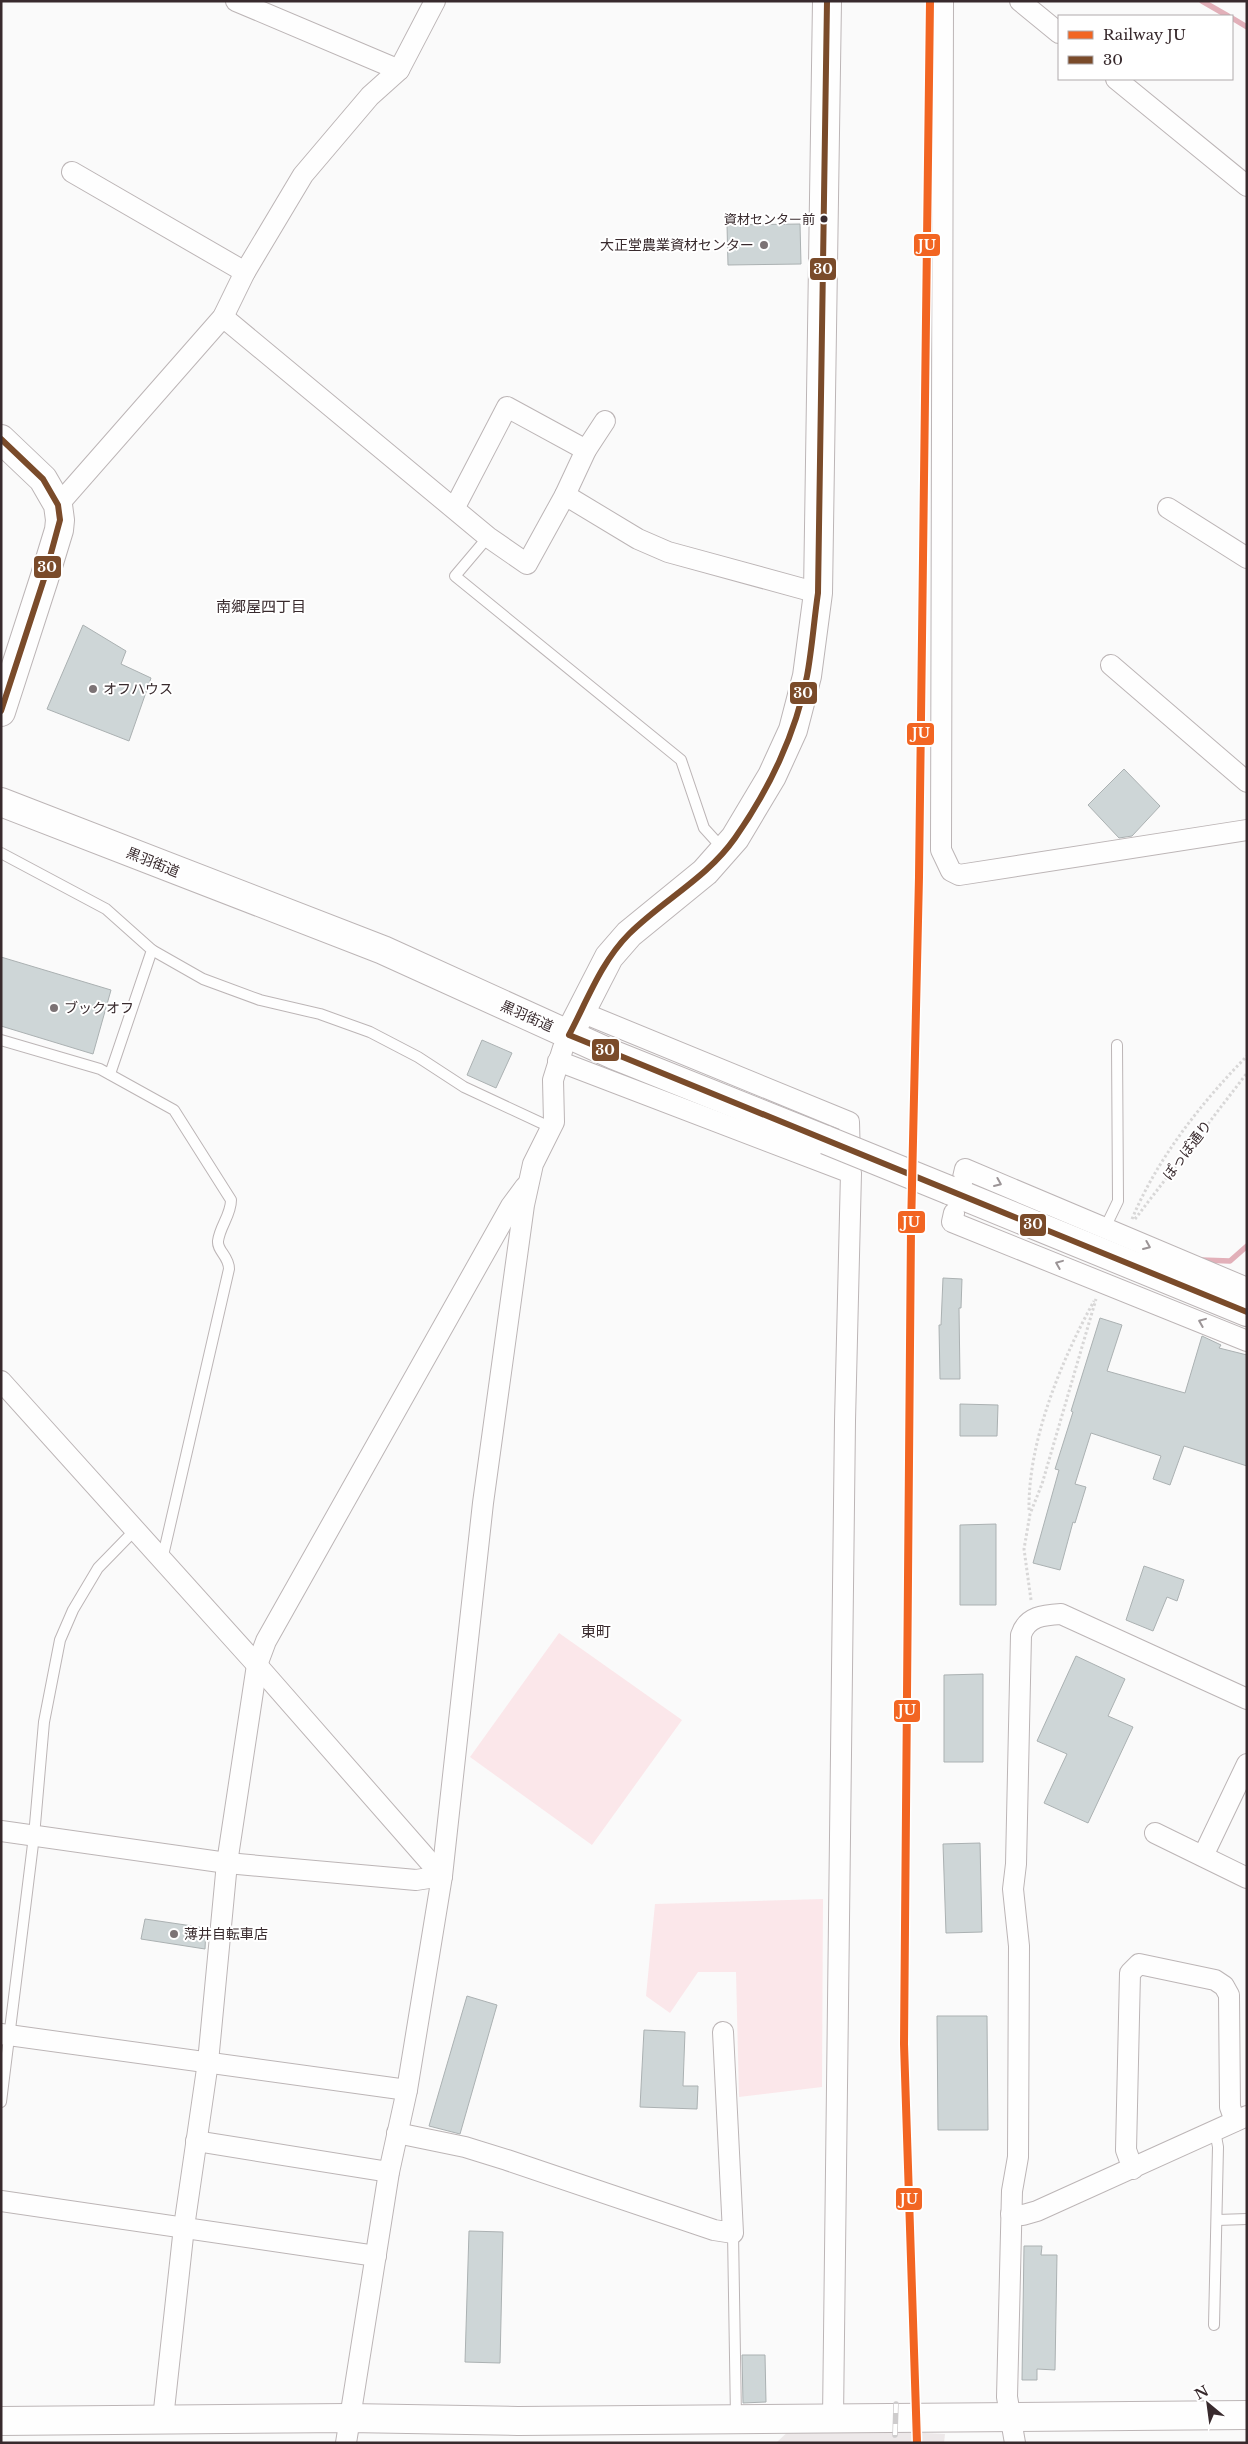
<svg xmlns="http://www.w3.org/2000/svg" width="1248" height="2444" viewBox="0 0 1248 2444" font-family="'Libre Baskerville','Noto Sans JP',serif">
  <rect width="100%" height="100%" fill="#fafafa"/>
  <!-- built -->
  <path fill="#ede8e9" d="M792,2428L842,2429L945,2434L944,2443H776Z"/>
  <!-- green -->
  <g fill="#fbe7ea">
    <path d="M559,1633L682,1720L592,1845L470,1757Z"/>
    <path d="M823,1899L822,2087L739,2097L736,1972H698L670,2013L646,1996L655,1904Z"/>
  </g>
  <g fill="none" stroke-linecap="round" stroke-linejoin="round">
    <!-- stream -->
    <g stroke="#e2b0b9" stroke-width="5.5">
      <path d="M1202,1L1228,16"/>
      <path d="M1232,18L1247,27"/>
      <path d="M1201,1260L1230,1261L1247,1246"/>
    </g>
  </g>
  <!-- building -->
  <g fill="#ced6d7" stroke="#abb1b2">
    <path d="M800,224L801,264L728,265L727,225Z"/>
    <path d="M83,625L126,651L121,664L151,678L129,741L47,709Z"/>
    <path d="M1124,769L1160,806L1132,836L1119,838L1088,805Z"/>
    <path d="M1,957L111,990L93,1054L1,1026Z"/>
    <path d="M482,1040L512,1053L496,1088L467,1075Z"/>
    <path d="M943,1278L962,1279L961,1308H959L960,1379H940L939,1325H941Z"/>
    <path d="M1100,1318L1122,1325L1107,1371L1185,1393L1202,1336L1221,1345L1219,1348L1247,1355V1466L1184,1446L1170,1485L1153,1479L1161,1456L1091,1433L1075,1484L1086,1487L1075,1523L1073,1522L1060,1570L1033,1563L1059,1470L1055,1469L1073,1412L1071,1411Z"/>
    <path d="M960,1404L998,1405L997,1436H960Z"/>
    <path d="M996,1524V1605H960V1525Z"/>
    <path d="M1144,1566L1184,1580L1177,1601L1167,1597L1153,1631L1126,1620Z"/>
    <path d="M1076,1656L1125,1679L1108,1716L1133,1727L1088,1823L1044,1803L1067,1754L1037,1741Z"/>
    <path d="M983,1674V1762H944V1675Z"/>
    <path d="M980,1843L982,1932L946,1933L943,1844Z"/>
    <path d="M145,1919L206,1928L205,1949L141,1939Z"/>
    <path d="M467,1996L497,2005L460,2134L429,2126Z"/>
    <path d="M937,2016H987L988,2130H938Z"/>
    <path d="M644,2030L685,2032L683,2086H698L697,2109L640,2107Z"/>
    <path d="M469,2231L503,2232L500,2363L465,2362Z"/>
    <path d="M1024,2246H1042L1041,2255H1057L1055,2370L1037,2369V2380H1022Z"/>
    <path d="M742,2355H765L766,2402L743,2403Z"/>
  </g>
  <g fill="none" stroke-linecap="round" stroke-linejoin="round">
    <defs>
      <g id="lane">
        <path d="M488,537L455,576L681,760L704,828L724,850"/>
        <path d="M1,853L106,909L152,950L110,1074"/>
        <path d="M152,950L203,979L260,1000L320,1014L370,1032L418,1057L464,1087L552,1128"/>
        <path d="M1,1040L100,1069L174,1110L231,1200C231,1215 220,1226 218,1241C217,1251 229,1256 229,1269L162,1560"/>
        <path d="M1105,1228L1118,1201L1117,1045"/>
        <path d="M1,2102L34,1836L44,1722L60,1640L73,1610L98,1568L135,1530"/>
        <path d="M1217,2220L1247,2219"/>
        <path d="M733,2233L736,2418"/>
        <path d="M1214,2325L1218,2147L1215,2131"/>
      </g>
      <g id="street">
        <path d="M236,1L399,70"/>
        <path d="M943,1L941,850L951,871L959,875L1247,830"/>
        <path d="M1020,1L1059,33"/>
        <path d="M1116,79L1247,186"/>
        <path d="M72,172L245,272"/>
        <path d="M223,317L488,537L527,564L565,495L638,539L668,552L818,593"/>
        <path d="M565,495L586,450L605,421"/>
        <path d="M58,505L223,317L245,272L303,175L370,96L399,70L435,1"/>
        <path d="M455,507L507,407L586,450"/>
        <path d="M1168,508L1247,558"/>
        <path d="M1111,665L1247,782"/>
        <path d="M581,1012L849,1122L850,1160"/>
        <path d="M558,1061L851,1173L845,1421L833,2419"/>
        <path d="M962,1182L965,1169L1247,1288"/>
        <path d="M954,1213L952,1222L1247,1341"/>
        <path d="M1,1381L257,1665L442,1876"/>
        <path d="M1,1831L227,1863L416,1880L442,1876"/>
        <path d="M1155,1833L1247,1878"/>
        <path d="M1203,1856L1247,1764"/>
        <path d="M1,2034L407,2090"/>
        <path d="M397,2133L465,2147L507,2160L714,2230L733,2233L723,2032"/>
        <path d="M196,2141L389,2172"/>
        <path d="M1133,2169L1126,2150L1130,1973L1139,1964L1215,1980L1224,1986L1229,1995L1230,2107L1235,2121"/>
        <path d="M1,2201L376,2256"/>
        <path d="M1011,2214L1023,2215L1037,2211L1247,2116"/>
        <path d="M163,2419L184,2227L208,2062L227,1863L257,1665L266,1641L511,1206L525,1187"/>
        <path d="M346,2443L389,2172L407,2090L442,1876L483,1503L524,1205L533,1164L554,1122L553,1080L563,1048"/>
        <path d="M1015,2443L1007,2397L1012,2191L1018,2157L1019,1946L1013,1889L1016,1864L1021,1635C1027,1616 1044,1615 1061,1614L1247,1699"/>
      </g>
      <g id="secondary">
        <path d="M1,439L43,479L58,505L60,520L59,530L44,579L1,712"/>
        <path d="M1,802L383,950L614,1055L826,1140"/>
        <path d="M569,1035L609,957L629,934L705,872L735,838L772,776L793,730L807,676L818,593L827,1"/>
        <path d="M949,1190L1247,1312"/>
        <path d="M1,2421L349,2418L518,2421L1247,2415"/>
      </g>
    </defs>
    <!-- lane casing -->
    <use href="#lane" stroke="#bcb5b6" stroke-width="12"/>
    <!-- street casing -->
    <use href="#street" stroke="#bcb5b6" stroke-width="22"/>
    <!-- secondary casing -->
    <use href="#secondary" stroke="#bcb5b6" stroke-width="30"/>
    <!-- path -->
    <g stroke="#d8d7d7" stroke-width="3" stroke-dasharray="2.5 2.5" stroke-linecap="butt">
      <path d="M1132,1219C1157,1159 1201,1103 1247,1056"/>
      <path d="M1135,1219L1247,1073"/>
      <path d="M1029,1510C1028,1441 1061,1361 1094,1301"/>
      <path d="M1031,1600L1024,1549L1030,1514L1042,1484L1096,1299"/>
    </g>
    <!-- lane -->
    <use href="#lane" stroke="#fefefe" stroke-width="10"/>
    <!-- street -->
    <use href="#street" stroke="#fefefe" stroke-width="20"/>
    <!-- secondary -->
    <use href="#secondary" stroke="#fefefe" stroke-width="28"/>
    <defs>
      <path id="rail" d="M895,2435L896,2404"/>
    </defs>
    <!-- rail casing -->
    <use href="#rail" stroke="#cecccd" stroke-width="5.5"/>
    <!-- rail -->
    <use href="#rail" stroke="#fff" stroke-width="4" stroke-dasharray="11" stroke-linecap="butt"/>
    <defs>
      <path id="secondary-bridge" d="M826,1140L949,1190"/>
    </defs>
    <!-- secondary-bridge casing -->
    <use href="#secondary-bridge" stroke="#bcb5b6" stroke-width="30" stroke-linecap="butt"/>
    <!-- secondary-bridge -->
    <use href="#secondary-bridge" stroke="#fefefe" stroke-width="28"/>
    <defs>
      <g id="bus-1">
        <path d="M827,1L818,593C814,620 812,649 807,676C796,733 769,790 735,838C707,878 663,900 629,934C601,962 587,1001 569,1035L1247,1312"/>
        <path d="M1,439L43,479L58,505L60,520L44,579L1,711"/>
      </g>
    </defs>
    <!-- bus-1 casing -->
    <use href="#bus-1" stroke="#fff" stroke-width="10"/>
    <!-- bus-1 -->
    <use href="#bus-1" stroke="#7a4b2a" stroke-width="6"/>
    <defs>
      <path id="rail-1" d="M917,2443L904,2044L911,1229L919,877L930,1"/>
    </defs>
    <!-- rail-1 casing -->
    <use href="#rail-1" stroke="#fff" stroke-width="11"/>
    <!-- rail-1 -->
    <use href="#rail-1" stroke="#f26522" stroke-width="8"/>
  </g>
  <!-- one-way arrows -->
  <defs><path id="oneway-chevron" d="M-2-3.5L2.5 0L-2 3.5" fill="none" stroke-width="1.6" stroke-linecap="round" stroke-linejoin="round" transform="scale(1.25)"/></defs>
  <g stroke="#9b9496">
    <use href="#oneway-chevron" transform="translate(998 1183) rotate(23)"/>
    <use href="#oneway-chevron" transform="translate(1147 1246) rotate(23)"/>
    <use href="#oneway-chevron" transform="translate(1059 1264) rotate(-158)"/>
    <use href="#oneway-chevron" transform="translate(1202 1322) rotate(-158)"/>
  </g>
  <!-- markers -->
  <circle fill="#382a2d" stroke="#fff" stroke-width="2" cx="824" cy="219" r="4.5"/>
  <g fill="#7c7375" stroke="#fff" stroke-width="2">
    <circle cx="764" cy="245" r="5"/>
    <circle cx="93" cy="689" r="5"/>
    <circle cx="54" cy="1008" r="5"/>
    <circle cx="174" cy="1934" r="5"/>
  </g>
  <g text-anchor="middle" dominant-baseline="central" stroke-width="4" stroke-linejoin="round" paint-order="stroke">
    <!-- bus labels -->
    <g font-size="13" fill="#382a2d" stroke="#fff" text-anchor="end">
      <text x="815" y="219">資材センター前</text>
    </g>
    <!-- poi labels -->
    <g font-size="14" fill="#382a2d" stroke="#fff" text-anchor="start">
      <text x="754" y="245" text-anchor="end">大正堂農業資材センター</text>
      <text x="103" y="689">オフハウス</text>
      <text x="64" y="1008">ブックオフ</text>
      <text x="184" y="1934">薄井自転車店</text>
    </g>
    <!-- street labels -->
    <g font-size="14" fill="#382a2d" stroke="#fff">
      <text transform="translate(153 862) rotate(22)">黒羽街道</text>
      <text transform="translate(527 1016) rotate(24)">黒羽街道</text>
      <text transform="translate(1187 1150) rotate(-53)">ぽっぽ通り</text>
    </g>
    <!-- neighbourhood labels -->
    <g font-size="15" fill="#382a2d" stroke="#fff">
      <text x="261" y="606">南郷屋四丁目</text>
      <text x="596" y="1631">東町</text>
    </g>
  </g>
  <g stroke="#fff" stroke-width="2">
    <rect x="913" y="233" width="28" height="24" rx="5" fill="#f26522"/>
    <rect x="809" y="257" width="28" height="24" rx="5" fill="#7a4b2a"/>
    <rect x="33" y="555" width="29" height="24" rx="5" fill="#7a4b2a"/>
    <rect x="789" y="681" width="29" height="24" rx="5" fill="#7a4b2a"/>
    <rect x="906" y="722" width="29" height="24" rx="5" fill="#f26522"/>
    <rect x="591" y="1038" width="29" height="24" rx="5" fill="#7a4b2a"/>
    <rect x="897" y="1210" width="29" height="24" rx="5" fill="#f26522"/>
    <rect x="1019" y="1213" width="28" height="24" rx="5" fill="#7a4b2a"/>
    <rect x="893" y="1699" width="28" height="24" rx="5" fill="#f26522"/>
    <rect x="895" y="2187" width="28" height="24" rx="5" fill="#f26522"/>
  </g>
  <g font-size="14" text-anchor="middle" font-weight="bold" fill="#fff">
    <text x="927" y="250">JU</text>
    <text x="823" y="274">30</text>
    <text x="47" y="572">30</text>
    <text x="803" y="698">30</text>
    <text x="921" y="738">JU</text>
    <text x="605" y="1055">30</text>
    <text x="911" y="1227">JU</text>
    <text x="1033" y="1229">30</text>
    <text x="907" y="1715">JU</text>
    <text x="909" y="2204">JU</text>
  </g>
  <!-- border -->
  <rect width="1248" height="2444" fill="none" stroke="#382a2d" stroke-width="5"/>
  <!-- legend -->
  <rect x="1058" y="15" width="175" height="65" fill="#ffffff" stroke="#afaaab"/>
  <rect x="1068" y="31" width="25" height="8" fill="#f26522" stroke="#afaaab"/>
  <text x="1103" y="40" font-size="15" fill="#382a2d">Railway JU</text>
  <rect x="1068" y="56" width="25" height="8" fill="#7a4b2a" stroke="#afaaab"/>
  <text x="1103" y="65" font-size="15" fill="#382a2d">30</text>
  <!-- north arrow -->
  <g transform="translate(1208 2404) rotate(331)" stroke="#ffffff" stroke-width="4" paint-order="stroke">
  <path d="M0-4L9 19L0 12L-9 19Z" fill="#382a2d"/>
  <text y="-8" font-size="14" font-weight="bold" text-anchor="middle" fill="#382a2d">N</text>
  </g>
</svg>
